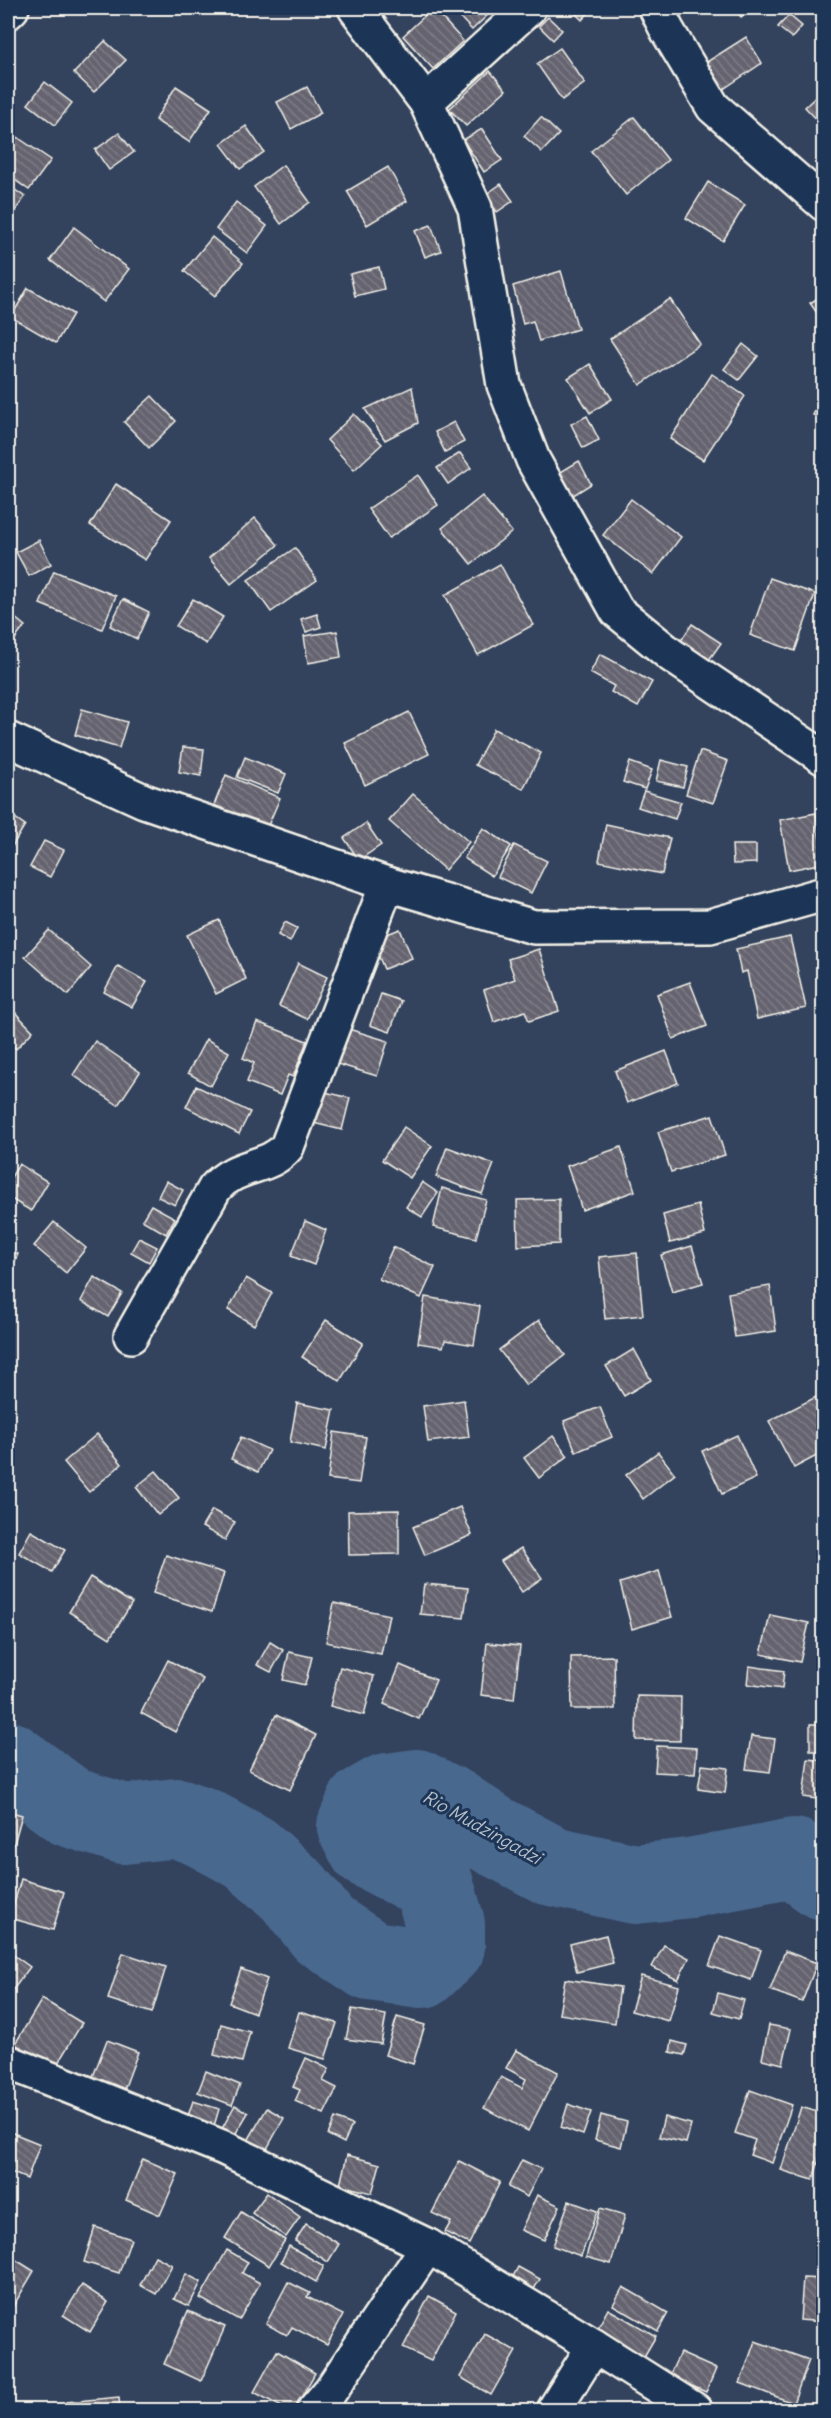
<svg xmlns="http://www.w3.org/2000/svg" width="831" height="2418" viewBox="0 0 831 2418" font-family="Delius,sans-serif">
  <defs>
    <pattern id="building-back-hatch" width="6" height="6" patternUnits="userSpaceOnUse" patternTransform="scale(1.5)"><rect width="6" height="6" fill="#656470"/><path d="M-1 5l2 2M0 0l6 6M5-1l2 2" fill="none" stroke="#7c7b84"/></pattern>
  </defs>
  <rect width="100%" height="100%" fill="#33435e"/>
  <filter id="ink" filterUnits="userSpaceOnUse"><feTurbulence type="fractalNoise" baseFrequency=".0167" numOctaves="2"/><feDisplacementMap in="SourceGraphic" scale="12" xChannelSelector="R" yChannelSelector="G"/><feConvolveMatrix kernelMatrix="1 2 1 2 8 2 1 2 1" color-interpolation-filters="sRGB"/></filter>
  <g filter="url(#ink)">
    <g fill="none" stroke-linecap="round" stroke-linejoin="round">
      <!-- river -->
      <path stroke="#48688e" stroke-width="80" d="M8,1761L70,1807L124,1824L177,1818L202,1827L250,1853L293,1891L324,1930L371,1961L422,1968L445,1946V1924L433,1882L369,1849L357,1826L366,1805L387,1793L416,1789L451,1807L493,1835L552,1866L635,1884L690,1878L794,1858L824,1880"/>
    </g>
    <!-- building -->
    <g fill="url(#building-back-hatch)" stroke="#f4f1e8" stroke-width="1.5">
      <path d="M433,8L463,41L433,69L403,36Z"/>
      <path d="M451,8H495L472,30Z"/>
      <path d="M570,8H593L582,20Z"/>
      <path d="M734,8H755L741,17Z"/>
      <path d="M789,15L802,26L792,38L778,27Z"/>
      <path d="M548,17L562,30L553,40L539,26Z"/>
      <path d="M746,37L762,63L719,92L702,65Z"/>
      <path d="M105,41L126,60L94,92L74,73Z"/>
      <path d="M560,48L585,83L562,100L537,64Z"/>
      <path d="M490,71L506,90L466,126L449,109Z"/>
      <path d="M45,82L72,103L55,125L28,104Z"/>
      <path d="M176,86L211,109L189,142L155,120Z"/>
      <path d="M307,87L321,113L291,129L277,102Z"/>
      <path d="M824,89V127L805,107Z"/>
      <path d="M541,117L559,134L542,152L524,136Z"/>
      <path d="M634,117L668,160L626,195L591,151Z"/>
      <path d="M246,126L264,152L240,169L221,144Z"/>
      <path d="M482,129L502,160L484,172L463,140Z"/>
      <path d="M119,133L134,152L109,170L95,150Z"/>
      <path d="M17,137L51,160L29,190L8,175V151Z"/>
      <path d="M283,165L310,202L281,224L254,187Z"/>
      <path d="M388,167L407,201L367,225L347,191Z"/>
      <path d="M708,182L745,205L723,241L686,218Z"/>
      <path d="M501,184L513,201L497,212L485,195Z"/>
      <path d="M8,185L25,197L11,217L8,215Z"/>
      <path d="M236,202L267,226L247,253L216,229Z"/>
      <path d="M431,225L441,251L425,257L415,231Z"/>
      <path d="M74,227L129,269L104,302L50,260Z"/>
      <path d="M212,237L243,263L215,296L184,271Z"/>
      <path d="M379,267L384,289L355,296L350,274Z"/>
      <path d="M561,271L578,329L539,341L533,321L523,324L513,286Z"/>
      <path d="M28,288L73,314L56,343L11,317Z"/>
      <path d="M824,294V323L810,303Z"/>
      <path d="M670,299L700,344L640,385L610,339Z"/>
      <path d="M743,344L758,356L739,380L724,369Z"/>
      <path d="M590,364L612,399L590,413L568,378Z"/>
      <path d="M712,374L745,396L703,460L670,439Z"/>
      <path d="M412,387L418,423L385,440L365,409Z"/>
      <path d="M824,393V420L813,415Z"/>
      <path d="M152,396L176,421L149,448L124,422Z"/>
      <path d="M354,414L382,444L354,470L327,440Z"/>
      <path d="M587,416L599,440L583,448L571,424Z"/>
      <path d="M454,422L464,442L445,452L435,432Z"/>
      <path d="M460,453L471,468L448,484L437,468Z"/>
      <path d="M579,461L591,484L567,499L554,476Z"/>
      <path d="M418,475L438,505L389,538L368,509Z"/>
      <path d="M116,484L171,520L145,560L90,525Z"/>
      <path d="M482,496L512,532L471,564L442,528Z"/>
      <path d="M631,499L681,537L653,574L603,535Z"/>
      <path d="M255,518L278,545L231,584L209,558Z"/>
      <path d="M39,540L51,564L29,576L16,552Z"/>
      <path d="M295,548L317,580L271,612L248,580Z"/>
      <path d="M500,564L533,625L478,655L445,595Z"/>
      <path d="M54,571L116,596L102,629L40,604Z"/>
      <path d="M770,578L815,594L795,651L750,635Z"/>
      <path d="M123,599L149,612L137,639L110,626Z"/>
      <path d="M193,599L223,617L206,644L176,626Z"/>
      <path d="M8,612L25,626L8,648Z"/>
      <path d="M317,614L321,627L306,632L301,619Z"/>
      <path d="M692,624L721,643L704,667L676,648Z"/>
      <path d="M337,631L341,657L308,663L304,636Z"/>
      <path d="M600,654L652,682L638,707L611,692L614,686L590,673Z"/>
      <path d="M82,709L127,722L119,748L75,735Z"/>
      <path d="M409,712L429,754L365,785L345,743Z"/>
      <path d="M494,729L541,753L523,789L475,765Z"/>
      <path d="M183,747L204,749L201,776L179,772Z"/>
      <path d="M700,751L728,761L713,803L686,794Z"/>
      <path d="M245,757L286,774L278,793L237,777Z"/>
      <path d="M661,760L688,767L683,787L656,781Z"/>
      <path d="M630,762L652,770L645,789L623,782Z"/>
      <path d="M226,775L280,798L267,828L214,805Z"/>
      <path d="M644,791L681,802L675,819L638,807Z"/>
      <path d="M413,794L469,842L445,870L389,821Z"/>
      <path d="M8,813L25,825L8,853Z"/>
      <path d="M816,813L824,863L789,870L780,820Z"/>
      <path d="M366,823L381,845L359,860L344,838Z"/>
      <path d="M606,824L670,838L662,874L599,861Z"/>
      <path d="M483,828L511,846L492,876L464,858Z"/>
      <path d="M44,841L64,850L50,877L30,867Z"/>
      <path d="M514,845L547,861L531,893L498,877Z"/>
      <path d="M732,845H756V863L733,864Z"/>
      <path d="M219,920L246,979L216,994L187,935Z"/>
      <path d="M285,922L297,928L290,942L278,935Z"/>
      <path d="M400,929L412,958L384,969L372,940Z"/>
      <path d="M49,930L91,967L68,995L25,957Z"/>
      <path d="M790,937L806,1008L757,1019L747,971L741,973L736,949Z"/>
      <path d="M539,949L559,1011L529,1021L525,1011L494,1022L484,990L515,979L508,959Z"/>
      <path d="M298,963L327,977L307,1019L279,1006Z"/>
      <path d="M118,966L147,982L132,1007L104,992Z"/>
      <path d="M690,982L707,1026L673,1039L657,994Z"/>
      <path d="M381,994L401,1001L390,1032L370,1025Z"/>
      <path d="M8,1005L33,1031L16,1049L8,1040Z"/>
      <path d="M257,1022L307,1041L293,1077L288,1075L280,1095L247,1082L254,1063L243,1058Z"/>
      <path d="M342,1027L388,1041L377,1076L331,1062Z"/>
      <path d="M206,1039L229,1052L211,1086L188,1073Z"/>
      <path d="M95,1041L140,1072L118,1105L73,1075Z"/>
      <path d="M666,1051L678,1083L627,1103L615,1071Z"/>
      <path d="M196,1086L250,1112L239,1134L186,1107Z"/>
      <path d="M313,1089L350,1098L342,1130L305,1121Z"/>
      <path d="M712,1115L725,1155L671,1172L658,1132Z"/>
      <path d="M404,1127L432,1146L410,1178L382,1160Z"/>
      <path d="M447,1147L494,1164L482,1194L436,1177Z"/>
      <path d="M621,1147L635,1191L582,1210L567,1166Z"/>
      <path d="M19,1164L48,1182L31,1211L8,1197V1182Z"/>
      <path d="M166,1181L183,1190L175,1205L158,1197Z"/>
      <path d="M422,1182L438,1193L422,1217L406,1207Z"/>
      <path d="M442,1188L486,1200L476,1238L433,1227Z"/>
      <path d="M559,1199V1244L518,1246L517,1200Z"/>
      <path d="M151,1205L175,1218L166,1234L142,1220Z"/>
      <path d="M698,1205L705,1234L670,1243L663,1215Z"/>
      <path d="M305,1221L326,1230L314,1265L291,1256Z"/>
      <path d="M54,1222L86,1248L66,1273L34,1246Z"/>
      <path d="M139,1238L157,1247L149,1262L131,1252Z"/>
      <path d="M692,1246L703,1283L672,1292L661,1255Z"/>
      <path d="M393,1247L435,1267L421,1298L379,1279Z"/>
      <path d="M8,1250L18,1254L10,1273L8,1272Z"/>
      <path d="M637,1253L643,1315L605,1319L599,1257Z"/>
      <path d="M94,1277L122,1293L108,1317L81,1301Z"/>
      <path d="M246,1278L272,1293L254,1325L228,1310Z"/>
      <path d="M770,1286L776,1331L735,1337L728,1293Z"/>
      <path d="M425,1297L480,1306L474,1345L445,1340L443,1347L418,1343Z"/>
      <path d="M326,1320L363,1343L340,1381L302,1357Z"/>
      <path d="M539,1320L565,1355L526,1385L499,1350Z"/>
      <path d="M634,1349L651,1380L624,1396L606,1366Z"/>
      <path d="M818,1396L824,1408V1452L794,1468L769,1421Z"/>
      <path d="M464,1400L469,1437L428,1442L423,1406Z"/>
      <path d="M297,1403L334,1410L326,1450L290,1442Z"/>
      <path d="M600,1407L612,1437L576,1452L564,1421Z"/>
      <path d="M334,1432L366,1437L359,1483L328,1479Z"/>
      <path d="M97,1434L122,1464L89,1492L64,1462Z"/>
      <path d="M737,1435L756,1478L722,1494L702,1451Z"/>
      <path d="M553,1436L568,1456L539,1478L524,1458Z"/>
      <path d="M241,1437L269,1450L258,1472L231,1459Z"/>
      <path d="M658,1452L675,1474L643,1499L626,1475Z"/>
      <path d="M156,1471L179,1498L158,1515L136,1487Z"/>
      <path d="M824,1489V1507L816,1493Z"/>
      <path d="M460,1507L472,1535L425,1555L413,1527Z"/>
      <path d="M212,1510L235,1522L225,1540L202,1527Z"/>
      <path d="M399,1510V1554L349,1555L348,1511Z"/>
      <path d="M31,1531L65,1550L52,1572L19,1553Z"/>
      <path d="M521,1548L542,1578L522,1592L501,1561Z"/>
      <path d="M166,1555L224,1573L212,1612L153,1593Z"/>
      <path d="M659,1571L672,1617L632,1629L620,1583Z"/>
      <path d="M90,1577L132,1603L110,1638L69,1612Z"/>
      <path d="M424,1584L468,1588L464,1618L420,1614Z"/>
      <path d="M334,1603L389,1615L381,1654L326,1642Z"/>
      <path d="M770,1615L809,1623L800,1662L761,1654Z"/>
      <path d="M270,1642L283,1650L271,1672L257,1665Z"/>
      <path d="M487,1643L520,1646L514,1699L481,1695Z"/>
      <path d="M289,1652L312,1657L305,1685L283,1680Z"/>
      <path d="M614,1656L615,1709H572L571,1657Z"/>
      <path d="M168,1660L203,1679L175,1732L141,1713Z"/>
      <path d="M400,1665L436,1680L419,1719L384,1704Z"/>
      <path d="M749,1666L784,1671L782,1689L747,1684Z"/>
      <path d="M340,1667L374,1676L364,1715L330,1706Z"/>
      <path d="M637,1696L681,1697L680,1741L636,1740Z"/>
      <path d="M276,1715L316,1735L290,1790L249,1770Z"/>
      <rect x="810" y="1724" width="14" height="27"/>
      <path d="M751,1736L775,1739L770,1772L746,1769Z"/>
      <path d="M657,1746L697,1748L695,1774L655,1772Z"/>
      <path d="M808,1759L824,1761V1800L803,1797Z"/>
      <path d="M702,1765L728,1768L725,1793L698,1789Z"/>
      <path d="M8,1811L22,1815L8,1865Z"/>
      <path d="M21,1879L64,1892L53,1930L10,1918Z"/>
      <path d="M606,1935L613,1963L577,1972L570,1944Z"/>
      <path d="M720,1936L761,1950L751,1980L709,1966Z"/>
      <path d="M664,1945L689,1958L678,1980L652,1967Z"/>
      <path d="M8,1951L30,1967L9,1995L8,1994Z"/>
      <path d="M785,1951L817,1963L802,2002L770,1990Z"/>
      <path d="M123,1953L166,1967L152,2013L108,1999Z"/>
      <path d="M241,1969L267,1979L255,2013L229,2003Z"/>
      <path d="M641,1976L679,1986L669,2021L631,2011Z"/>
      <path d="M565,1979L620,1987L615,2023L559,2014Z"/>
      <path d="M718,1993L744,2000L739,2019L713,2012Z"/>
      <path d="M42,1999L82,2023L55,2068L15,2044Z"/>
      <path d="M352,2009L386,2015L381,2044L346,2039Z"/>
      <path d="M299,2012L337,2023L325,2059L288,2048Z"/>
      <path d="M397,2017L425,2025L413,2064L385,2055Z"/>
      <path d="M221,2024L250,2032L242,2062L214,2055Z"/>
      <path d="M769,2025L791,2029L783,2064L762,2059Z"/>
      <path d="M107,2040L138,2052L119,2103L87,2092Z"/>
      <path d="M672,2041L687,2045L684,2055L670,2052Z"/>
      <path d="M516,2050L558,2072L528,2131L484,2108L501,2077L522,2088L526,2079L506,2068Z"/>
      <path d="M306,2058L329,2069L323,2081L337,2088L324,2114L295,2101L300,2090L293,2087Z"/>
      <path d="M206,2071L240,2085L232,2105L198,2092Z"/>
      <path d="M750,2090L792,2105L772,2163L750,2155L755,2140L735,2133Z"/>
      <path d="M193,2101L219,2109L211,2136L184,2128Z"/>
      <path d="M568,2104L591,2112L583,2135L561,2127Z"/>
      <path d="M235,2105L248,2113L230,2143L218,2136Z"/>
      <path d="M801,2107L824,2114V2143L813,2180L781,2170Z"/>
      <path d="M267,2108L284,2118L264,2154L246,2144Z"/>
      <path d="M601,2115L627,2122L621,2147L595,2140Z"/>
      <path d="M664,2117L691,2124L686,2143L659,2137Z"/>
      <path d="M335,2118L352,2125L344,2143L328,2135Z"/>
      <path d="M8,2131L40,2144L27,2179L8,2171Z"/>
      <path d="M347,2155L380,2164L372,2193L340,2185Z"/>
      <path d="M143,2159L178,2174L160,2215L126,2200Z"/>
      <path d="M522,2160L541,2169L527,2197L508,2187Z"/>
      <path d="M459,2161L500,2182L469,2244L445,2232L451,2222L432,2213Z"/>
      <path d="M267,2193L300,2217L286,2237L252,2213Z"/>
      <path d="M537,2195L560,2206L544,2240L521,2230Z"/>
      <path d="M569,2201L597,2211L581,2256L553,2246Z"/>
      <path d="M600,2208L625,2215L611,2264L586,2257Z"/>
      <path d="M241,2212L285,2240L269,2266L225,2238Z"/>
      <path d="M306,2224L339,2244L328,2262L295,2241Z"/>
      <path d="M95,2227L131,2239L119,2273L84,2262Z"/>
      <path d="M289,2246L324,2266L316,2282L281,2262Z"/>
      <path d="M227,2250L248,2262L242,2273L260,2283L239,2320L200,2298Z"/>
      <path d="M8,2255L34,2271L8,2315Z"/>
      <path d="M155,2256L172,2265L156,2294L140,2285Z"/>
      <path d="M518,2267L540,2279L528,2299L507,2288Z"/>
      <path d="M186,2274L201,2282L189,2306L174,2299Z"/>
      <path d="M803,2278L824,2279V2322L800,2320Z"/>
      <path d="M288,2282L310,2293L307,2297L343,2315L327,2345L292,2327L287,2335L266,2324Z"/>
      <path d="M82,2285L108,2302L90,2332L63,2315Z"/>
      <path d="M623,2287L668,2313L658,2331L613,2305Z"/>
      <path d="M429,2296L456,2311L431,2361L403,2348Z"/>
      <path d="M608,2309L656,2336L642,2360L595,2333Z"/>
      <path d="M188,2311L225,2327L201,2381L164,2364Z"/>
      <path d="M485,2334L516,2351L491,2395L460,2377Z"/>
      <path d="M755,2341L809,2360L793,2403L740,2383Z"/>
      <path d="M277,2351L315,2373L294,2410H287L254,2392Z"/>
      <path d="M680,2353L716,2369L706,2392L669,2376Z"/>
      <path d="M119,2397L120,2410H66V2402Z"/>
    </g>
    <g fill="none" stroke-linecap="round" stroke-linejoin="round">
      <defs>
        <g id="minor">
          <path d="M355,8L426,102L475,208L504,385L533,460L617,611L671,655L824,758"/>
          <path d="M656,8L667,30L713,107L824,204"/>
          <path d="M8,12L12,8"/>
          <path d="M426,102L529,8"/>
          <path d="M8,739L144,801L387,884L534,927L710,926L824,894"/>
          <path d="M131,1336L215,1188C238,1162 268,1170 287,1147L387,884"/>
          <path d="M8,2062L224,2148L428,2246L594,2346L695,2410"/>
          <path d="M314,2410L331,2390L428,2246"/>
          <path d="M554,2410L594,2346"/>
        </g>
      </defs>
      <!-- minor casing -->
      <use href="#minor" stroke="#f4f1e8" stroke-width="38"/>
      <!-- minor -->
      <use href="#minor" stroke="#1d3557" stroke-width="33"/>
    </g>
  </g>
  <g text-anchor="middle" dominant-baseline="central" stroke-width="6" stroke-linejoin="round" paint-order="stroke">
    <!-- water labels -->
    <g font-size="18" font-style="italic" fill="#b8c1c8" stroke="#1d3557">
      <text transform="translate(482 1827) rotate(29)">Rio Mudzingadzi</text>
    </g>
  </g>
  <!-- margin -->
  <rect width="831" height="2418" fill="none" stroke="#1d3557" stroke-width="30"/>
  <rect x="15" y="15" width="801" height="2388" fill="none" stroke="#f4f1e8" stroke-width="2" filter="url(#ink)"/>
</svg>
